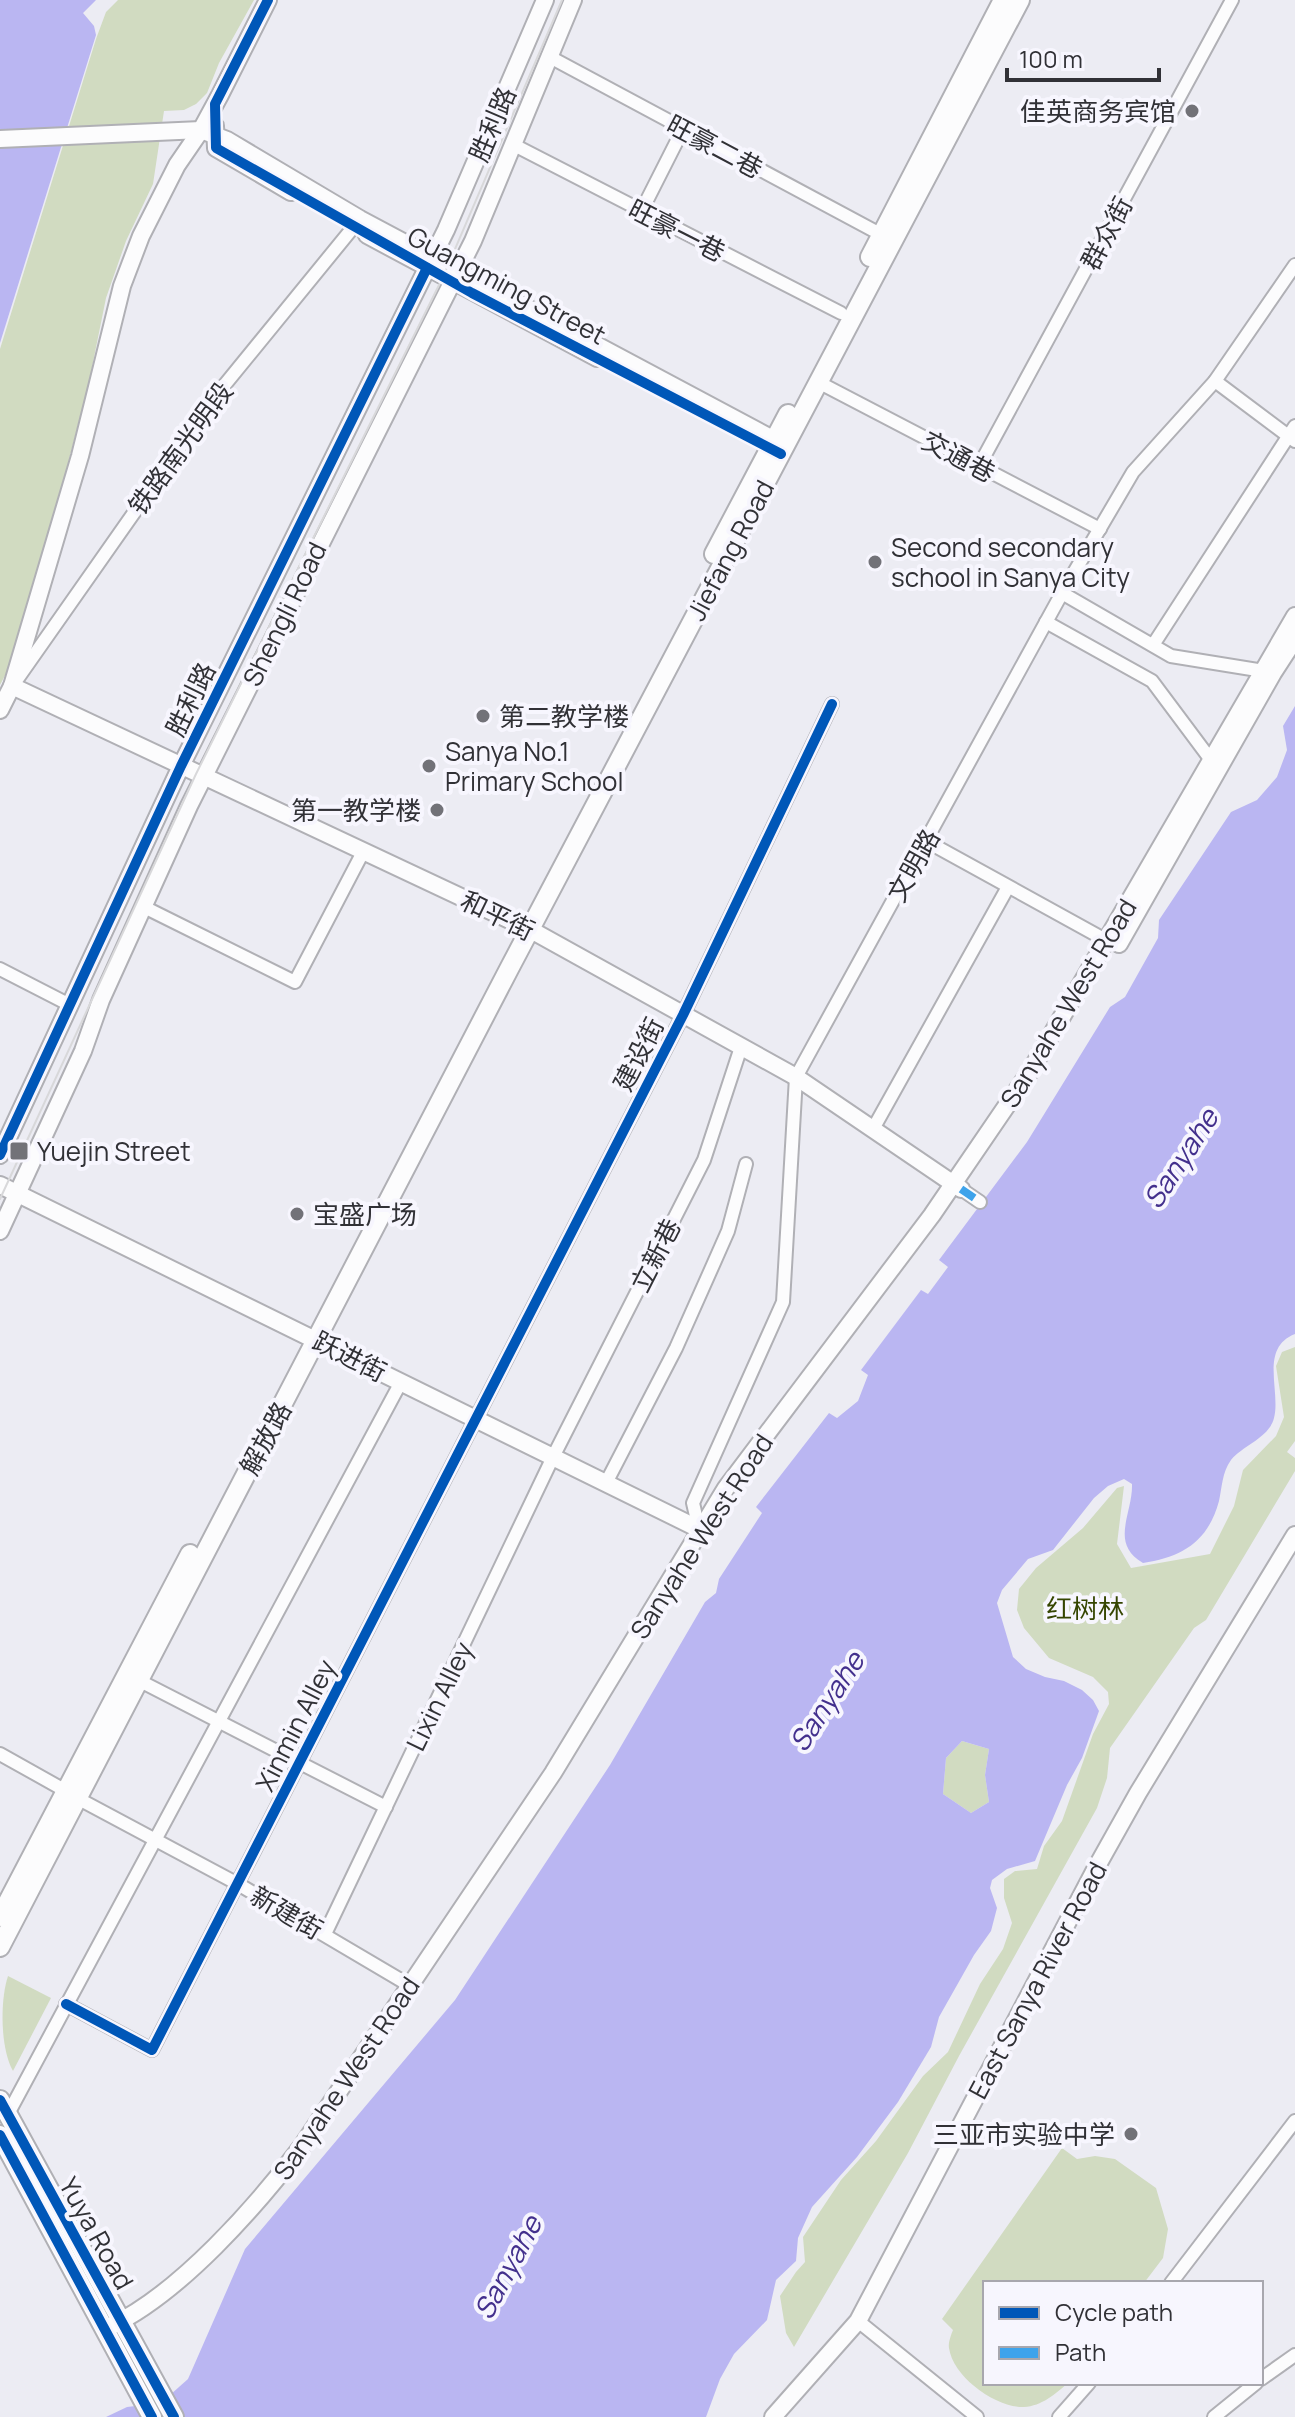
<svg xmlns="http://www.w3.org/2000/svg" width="1295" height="2417" viewBox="0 0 1295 2417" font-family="Manrope,'Noto Sans SC',sans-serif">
  <rect width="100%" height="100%" fill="#ececf3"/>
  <!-- green -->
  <g fill="#d1dbc1">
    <path d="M118,0H254L219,63L207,93L196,104L184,110L164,111L153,184L126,241L106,298L89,382L59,498L12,662L0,685V349L96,39L106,12Z"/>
    <path d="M1295,1347V1441L1287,1452L1295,1458V1471L1206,1620L1194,1628L1110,1748L1107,1778L1097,1808L959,2056L908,2153L794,2347L786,2333L780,2296L796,2272L805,2262L803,2237L841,2180L876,2141L923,2076L948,2052L980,1984L1003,1949L1012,1923L1004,1898V1879L1015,1871L1037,1869L1044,1846L1062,1821L1093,1734L1109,1704L1108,1692L1093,1677L1049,1658L1024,1628L1017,1610L1019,1589L1036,1568L1083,1528L1117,1488L1124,1486L1117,1544L1131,1568L1210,1554L1234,1506L1243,1470L1276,1436L1284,1417L1276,1366L1282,1352Z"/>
    <path d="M962,1741L989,1749L985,1775L989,1802L971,1813L943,1794L946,1758Z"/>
    <path d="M8,1976L51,1998L13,2071C0,2048 0,2000 8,1976Z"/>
    <path d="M1062,2148L1077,2159L1095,2156L1115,2159L1156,2188L1168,2229L1163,2258L1144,2283H985V2383H1068C1055,2394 1042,2406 1024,2407C996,2408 953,2377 949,2348C948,2343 951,2335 953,2330L942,2319Z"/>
  </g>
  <!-- water -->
  <g fill="#bab6f2" fill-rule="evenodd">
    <path d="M0,0H96L83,13L94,26L96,35L0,343Z"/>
    <path d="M1295,706V1334C1259,1348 1281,1391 1274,1418C1269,1438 1243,1445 1231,1460C1222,1472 1222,1488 1219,1501C1208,1542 1182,1557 1143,1563C1109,1543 1133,1514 1132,1484L1124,1479L1108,1486L1094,1498L1053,1550L1028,1559L1002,1590L997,1603L1013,1657L1026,1669L1045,1677L1064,1681L1082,1690L1093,1700L1099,1711L1082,1758L1067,1785L1035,1861L1007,1869L992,1880L990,1888L997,1908L991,1931L974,1955L939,2017L931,2047L898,2102L857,2157L812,2207L798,2238L796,2261L776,2280L767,2320L734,2354L720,2379L706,2417H106L127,2407L161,2403L188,2379L245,2249L455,2000L610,1765L705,1602L716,1593L719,1579L762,1513L756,1507L829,1413L837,1418L858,1401L868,1375L861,1370L921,1290L928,1294L948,1267L939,1260L1027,1142L1110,1007L1125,997L1158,938L1159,920L1231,812L1257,800L1277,777L1287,750L1283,726ZM962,1741L989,1749L985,1775L989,1802L971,1813L943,1794L946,1758Z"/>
  </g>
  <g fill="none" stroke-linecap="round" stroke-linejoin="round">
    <defs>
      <g id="street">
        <path d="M548,56L882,235"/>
        <path d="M514,145L841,313"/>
        <path d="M641,212L683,129"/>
        <path d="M1215,381L1295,441"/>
        <path d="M818,382L1100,529"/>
        <path d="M979,466L1232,0"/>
        <path d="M1062,593L1171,656L1270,672"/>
        <path d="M1046,622L1152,681L1214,764"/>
        <path d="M1153,645L1295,426"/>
        <path d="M18,678L218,393L360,219"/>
        <path d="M926,841L1111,943"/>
        <path d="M144,907L295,982L363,852"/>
        <path d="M0,969L70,1005"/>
        <path d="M873,1129L1008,887"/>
        <path d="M961,1189L980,1202"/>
        <path d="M606,1483L676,1348L713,1265L728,1231L746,1164"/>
        <path d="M699,1529L693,1503L783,1302L796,1077L1062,593L1133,472L1215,381L1295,265"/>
        <path d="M138,1680L386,1807"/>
        <path d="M0,1754L66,1791"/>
        <path d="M77,1798L238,1884L409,1985"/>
        <path d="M325,1934L553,1457L704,1160L741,1047"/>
        <path d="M66,2004L152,2050L683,1015L832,704"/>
        <path d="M8,2114L401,1382"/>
        <path d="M1171,2283L1295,2121"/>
        <path d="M858,2321L977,2417"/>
        <path d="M1261,2379L1295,2355"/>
        <path d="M1059,2417L1089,2383"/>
        <path d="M1214,2417L1256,2383"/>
      </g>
      <g id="secondary">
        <path d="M215,126L216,148L291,192"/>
        <path d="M0,139L201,130L227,140L360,219L784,445"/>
        <path d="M367,235L597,358"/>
        <path d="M12,686L531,930L796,1077L961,1189"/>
        <path d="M0,710L12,686L80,456L122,286L141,236L177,165L201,130L220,95L268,0"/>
        <path d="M1119,944L1273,673L1295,639"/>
        <path d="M0,1155L181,766L446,230L545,0"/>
        <path d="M0,1185L699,1529"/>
        <path d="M0,1231L83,1051L101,1000L189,806L473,241L573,0"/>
        <path d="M111,2326C180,2293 256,2207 302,2146L553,1773L726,1488L932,1215L1031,1070L1295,616"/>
        <path d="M773,2417L858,2321L1096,1868L1138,1793L1295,1535"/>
      </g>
      <g id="primary">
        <path d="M870,257L1003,0"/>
        <path d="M714,554L788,414"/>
        <path d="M0,1917L190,1554"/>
        <path d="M0,1947L509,969L1020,0"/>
        <path d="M0,2100L174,2417"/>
        <path d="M0,2135L152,2417"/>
      </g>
    </defs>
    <!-- street casing -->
    <use href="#street" stroke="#b0b0b5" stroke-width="16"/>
    <!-- secondary casing -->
    <use href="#secondary" stroke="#b0b0b5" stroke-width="20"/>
    <!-- primary casing -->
    <use href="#primary" stroke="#b0b0b5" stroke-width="22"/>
    <!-- street -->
    <use href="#street" stroke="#fcfcfd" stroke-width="12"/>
    <!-- secondary -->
    <use href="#secondary" stroke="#fcfcfd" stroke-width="16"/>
    <!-- primary -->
    <use href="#primary" stroke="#fcfcfd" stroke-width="18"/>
    <!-- tram -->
    <path stroke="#d8d8da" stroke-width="2" d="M0,1199L196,774L443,277L562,0"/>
    <!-- quiet -->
    <path stroke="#3ea3eb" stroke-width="8" stroke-dasharray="16 8" stroke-linecap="butt" d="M961,1189L980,1202"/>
    <defs>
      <g id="cycleway">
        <path d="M268,0L215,104L216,148L472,293L781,454"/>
        <path d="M0,1155L181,766L427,268"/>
        <path d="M66,2004L152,2050L683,1015L832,704"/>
        <path d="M0,2100L174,2417"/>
        <path d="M0,2135L152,2417"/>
      </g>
    </defs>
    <!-- cycleway casing -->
    <use href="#cycleway" stroke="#f7f6fe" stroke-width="15"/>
    <!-- cycleway -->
    <use href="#cycleway" stroke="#0057b8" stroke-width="10"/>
  </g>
  <!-- markers -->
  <g fill="#727278" stroke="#f7f6fe" stroke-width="3">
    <circle cx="1192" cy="111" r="8"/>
    <circle cx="875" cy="562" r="8"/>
    <circle cx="483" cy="716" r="8"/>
    <circle cx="429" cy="766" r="8"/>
    <circle cx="437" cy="810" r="8"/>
    <rect x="9" y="1141" width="20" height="20" rx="4"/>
    <circle cx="297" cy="1214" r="8"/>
    <circle cx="1131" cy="2134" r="8"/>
  </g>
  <g text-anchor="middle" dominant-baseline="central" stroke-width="8" stroke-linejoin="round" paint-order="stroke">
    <!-- poi labels -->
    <g font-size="26" fill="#313136" stroke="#f7f6fe" text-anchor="start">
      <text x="1176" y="111" text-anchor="end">佳英商务宾馆</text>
      <text x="891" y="547">Second secondary<tspan x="891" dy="30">school in Sanya City</tspan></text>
      <text x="499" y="716">第二教学楼</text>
      <text x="445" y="751">Sanya No.1<tspan x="445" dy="30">Primary School</tspan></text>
      <text x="421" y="810" text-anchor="end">第一教学楼</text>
      <text x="37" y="1151">Yuejin Street</text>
      <text x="313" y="1214">宝盛广场</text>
      <text x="1115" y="2134" text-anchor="end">三亚市实验中学</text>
    </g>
    <!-- street labels -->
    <g font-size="26" fill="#313136" stroke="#f7f6fe">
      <text transform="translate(492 124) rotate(-67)">胜利路</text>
      <text transform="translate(715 146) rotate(28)">旺豪二巷</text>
      <text transform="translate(677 230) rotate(27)">旺豪一巷</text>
      <text transform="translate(1106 233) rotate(-62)">群众街</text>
      <text transform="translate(507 285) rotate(28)">Guangming Street</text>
      <text transform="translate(180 448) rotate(-54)">铁路南光明段</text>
      <text transform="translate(959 456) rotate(28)">交通巷</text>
      <text transform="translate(730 550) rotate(-62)">Jiefang Road</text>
      <text transform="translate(284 614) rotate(-64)">Shengli Road</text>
      <text transform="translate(190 699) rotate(-64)">胜利路</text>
      <text transform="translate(913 865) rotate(-61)">文明路</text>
      <text transform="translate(498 915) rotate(26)">和平街</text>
      <text transform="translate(1068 1003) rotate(-59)">Sanyahe West Road</text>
      <text transform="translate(638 1054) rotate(-63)">建设街</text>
      <text transform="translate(655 1255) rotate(-63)">立新巷</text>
      <text transform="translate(350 1356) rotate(27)">跃进街</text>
      <text transform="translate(265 1438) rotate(-62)">解放路</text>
      <text transform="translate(701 1536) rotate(-57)">Sanyahe West Road</text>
      <text transform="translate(439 1696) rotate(-64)">Lixin Alley</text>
      <text transform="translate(295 1725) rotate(-63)">Xinmin Alley</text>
      <text transform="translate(287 1912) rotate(30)">新建街</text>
      <text transform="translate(1037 1980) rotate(-62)">East Sanya River Road</text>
      <text transform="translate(346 2078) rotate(-56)">Sanyahe West Road</text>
      <text transform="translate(97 2233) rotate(61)">Yuya Road</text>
    </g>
    <!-- park labels -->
    <g font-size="26" fill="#354501" stroke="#f7f6fe">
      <text x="1085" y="1608">红树林</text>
    </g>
    <!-- water labels -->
    <g font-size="28" font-style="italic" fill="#43308d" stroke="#f7f6fe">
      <text transform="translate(1180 1158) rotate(-57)">Sanyahe</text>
      <text transform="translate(826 1701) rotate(-57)">Sanyahe</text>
      <text transform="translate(507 2267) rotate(-62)">Sanyahe</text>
    </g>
  </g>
  <!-- legend -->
  <rect x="983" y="2281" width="280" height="104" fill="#f7f6fe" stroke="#a8a7ae" stroke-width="2"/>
  <rect x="999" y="2307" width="40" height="12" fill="#0057b8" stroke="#a8a7ae" stroke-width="2"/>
  <text x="1055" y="2321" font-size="24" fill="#313136">Cycle path</text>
  <rect x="999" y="2347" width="40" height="12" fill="#3ea3eb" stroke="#a8a7ae" stroke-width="2"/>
  <text x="1055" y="2361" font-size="24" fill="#313136">Path</text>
  <!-- scale -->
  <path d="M1007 68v12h152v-12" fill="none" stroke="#313136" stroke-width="4"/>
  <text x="1019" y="68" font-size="24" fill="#313136" stroke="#f7f6fe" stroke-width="6" paint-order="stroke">100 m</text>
</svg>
